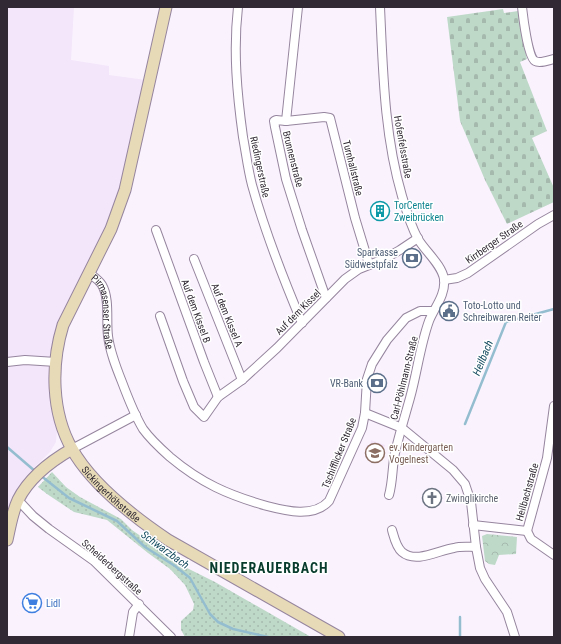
<svg xmlns="http://www.w3.org/2000/svg" width="561" height="644" viewBox="0 0 561 644" font-family="'Roboto Condensed',sans-serif">
  <defs>
    <pattern id="grass-dots" width="8" height="8" patternUnits="userSpaceOnUse"><rect width="8" height="8" fill="#bfd9c9"/><path d="M2 2h.1M6 6h.1" fill="none" stroke="#a5baad" stroke-width="1.8" stroke-linecap="round"/></pattern>
    <pattern id="forest-crowns" width="20" height="18" patternUnits="userSpaceOnUse"><rect width="20" height="18" fill="#bfd9c9"/><path d="M2 6a3 3 0 1 1 6 0M12 15a3 3 0 1 1 6 0" fill="none" stroke="#a5baad"/></pattern>
    <pattern id="cemetery-stones" width="16" height="16" patternUnits="userSpaceOnUse"><rect width="16" height="16" fill="#bfd9c9"/><path d="M2 7V4a2 2 0 0 1 4 0v3zM10 15v-3a2 2 0 0 1 4 0v3z" fill="#a5baad"/></pattern>
  </defs>
  <rect width="100%" height="100%" fill="#faf3fe"/>
  <!-- built -->
  <g fill="#f3e5fa">
    <path d="M7,7H74L71,60L109,66V75L146,80L118,196L102,237L55,339L51,352L49,377L52,403L57,431L56,442L50,452L27,475L18,489L7,524Z"/>
    <path d="M371,440L385,445L380,460L371,457V459L365,457L368,449L366,448L367,445H370Z"/>
  </g>
  <!-- grass -->
  <path fill="url(#grass-dots)" d="M52,472L66,487L80,497L121,519L132,530L185,567L215,582L311,637H185L181,630V621L193,610L194,604L185,585L170,569L148,553L107,520L74,512L47,494L38,487Z"/>
  <!-- forest -->
  <path fill="url(#forest-crowns)" d="M487,534L517,537L516,554L499,555L495,565L489,564L485,561L482,536Z"/>
  <!-- cemetery -->
  <path fill="url(#cemetery-stones)" d="M503,9L504,13L518,11L527,59L520,62L547,131L532,138L554,188V202L507,224L485,180L460,121L447,17Z"/>
  <g fill="none" stroke-linecap="round" stroke-linejoin="round">
    <!-- stream -->
    <g stroke="#94bed0" stroke-width="2.5">
      <path d="M465,424L506,322L554,309"/>
      <path d="M7,447L36,472"/>
      <path d="M40,475L69,498L117,521L145,547L175,566L190,578L210,614L218,622L233,629L268,637"/>
      <path d="M460,617V637"/>
    </g>
    <defs>
      <g id="street">
        <path d="M238,7C233,51 237,94 243,137C246,153 248,170 252,185C265,232 283,278 302,323"/>
        <path d="M380,7C383,70 384,135 402,196C406,210 411,226 418,239C425,251 442,265 444,279C446,295 434,308 429,321C420,346 417,373 410,398C405,416 399,435 395,453C392,467 393,481 389,495"/>
        <path d="M522,7C523,16 528,58 535,61C540,64 549,60 554,59"/>
        <path d="M286,121L298,7"/>
        <path d="M156,230L204,362L218,397"/>
        <path d="M194,259L242,380"/>
        <path id="s1" d="M89,273C93,276 99,280 102,285C110,299 106,320 108,336C110,352 116,367 122,382C128,398 134,414 143,429C151,440 161,449 170,457C201,483 228,495 267,506C286,511 314,518 329,501L362,428L365,413L367,379L372,364L387,340L406,318L420,311H432"/>
        <path d="M444,280L457,278L468,273L538,224L554,215"/>
        <path d="M326,298L302,230L286,179L275,127L274,121L276,120L286,121L324,117L330,118L355,218L369,264"/>
        <path d="M160,316L183,381L194,407L204,417L218,397L242,380L277,348L345,279L359,269L384,259L400,250L418,238"/>
        <path d="M7,362L25,360L56,362"/>
        <path d="M365,413L402,428L453,470L465,484L471,502L476,547L480,568L485,579L507,612L515,637"/>
        <path d="M72,449L136,415"/>
        <path d="M18,500L33,516L49,529L94,561L171,637"/>
        <path d="M473,525L527,531"/>
        <path d="M392,530C394,537 396,547 402,552C416,564 439,550 454,548C461,546 468,547 476,547"/>
        <path d="M527,531L547,458L554,406"/>
        <path d="M527,531L531,539L554,555"/>
        <path d="M129,637L133,612L139,604"/>
      </g>
      <g id="secondary">
        <path id="s2" d="M166,7L125,190L111,229L63,325C51,364 51,412 72,449C92,485 134,517 168,540L339,637"/>
        <path d="M7,540C10,527 12,513 18,500C29,478 51,461 72,449"/>
      </g>
    </defs>
    <!-- street casing -->
    <use href="#street" stroke="#96859e" stroke-width="10"/>
    <!-- secondary casing -->
    <use href="#secondary" stroke="#96859e" stroke-width="13"/>
    <!-- street -->
    <use href="#street" stroke="#fff" stroke-width="8"/>
    <!-- secondary -->
    <use href="#secondary" stroke="#e7dab6" stroke-width="11"/>
  </g>
  <!-- icons -->
  <defs>
    <symbol id="building-ring" viewBox="-11 -11 22 22"><circle r="9.5" fill="#fff" stroke="#0f9aa8" stroke-width="1.5"/><path d="M-4-6H4V6H1V3H-1V6H-4ZM-2.5-4.3h1.7v1.8h-1.7ZM.8-4.3h1.7v1.8H.8ZM-2.5-1h1.7V.8h-1.7ZM.8-1h1.7V.8H.8Z" fill="#0f9aa8"/></symbol>
    <symbol id="bank-ring" viewBox="-11 -11 22 22"><circle r="9.5" fill="#fff" stroke="#5c6f8a" stroke-width="1.5"/><path d="M-6-4H6V4H-6ZM0-2.3a2.3 2.3 0 1 0 0 4.6a2.3 2.3 0 1 0 0-4.6Z" fill="#5c6f8a"/></symbol>
    <symbol id="civic-ring" viewBox="-11 -11 22 22"><circle r="9.5" fill="#fff" stroke="#5c6f8a" stroke-width="1.5"/><path d="M-.6-6.5H3V-4.5H.6V-3L4-1V1h2V6H-6V1h2V-1L-.6-3ZM-1.2 2.5V6h2.4V2.5Z" fill="#5c6f8a"/></symbol>
    <symbol id="school-ring" viewBox="-11 -11 22 22"><circle r="9.5" fill="#fff" stroke="#8d6e63" stroke-width="1.5"/><path d="M0-5L7-2L0 1L-7-2ZM-4 1L0 2.5L4 1V4Q0 6-4 4Z" fill="#8d6e63"/></symbol>
    <symbol id="church-ring" viewBox="-11 -11 22 22"><circle r="9.5" fill="#fff" stroke="#6b7280" stroke-width="1.5"/><path d="M-1.2-6h2.4v3.5h3.3v2.4h-3.3V6h-2.4V-.1h-3.3v-2.4h3.3Z" fill="#6b7280"/></symbol>
    <symbol id="supermarket-ring" viewBox="-11 -11 22 22"><circle r="9.5" fill="#fff" stroke="#3f7fe0" stroke-width="1.5"/><path d="M-6-5.5h2.5l.6 2H6L4.5 2H-2.5L-4.4-4H-6ZM-1.5 3.2a1.3 1.3 0 1 0 .1 0ZM3 3.2a1.3 1.3 0 1 0 .1 0Z" fill="#3f7fe0"/></symbol>
  </defs>
  <g fill-rule="evenodd">
    <use href="#building-ring" x="369" y="200" width="22" height="22"/>
    <use href="#bank-ring" x="401" y="247" width="22" height="22"/>
    <use href="#civic-ring" x="438" y="300" width="22" height="22"/>
    <use href="#bank-ring" x="366" y="372" width="22" height="22"/>
    <use href="#school-ring" x="364" y="442" width="22" height="22"/>
    <use href="#church-ring" x="421" y="487" width="22" height="22"/>
    <use href="#supermarket-ring" x="21" y="592" width="22" height="22"/>
  </g>
  <g text-anchor="middle" dominant-baseline="central" stroke-width="3" stroke-linejoin="round" paint-order="stroke">
    <!-- street labels -->
    <g font-size="10" fill="#312a34" stroke="#fff">
      <text transform="translate(403 147) rotate(80)">Hofenfelsstraße</text>
      <text transform="translate(293 159) rotate(76)">Brunnenstraße</text>
      <text transform="translate(260 167) rotate(78)">Riedingerstraße</text>
      <text transform="translate(353 168) rotate(76)">Turnhallstraße</text>
      <text transform="translate(494 242) rotate(-35)">Kirrberger Straße</text>
      <text transform="translate(196 311) rotate(70)">Auf dem Kissel B</text>
      <text transform="translate(298 312) rotate(-45)">Auf dem Kissel</text>
      <text stroke="none"><textPath href="#s1" startOffset="44">Pirmasenser Straße</textPath></text>
      <text transform="translate(227 315) rotate(68)">Auf dem Kissel A</text>
      <text transform="translate(404 378) rotate(-76)">Carl-Pöhlmann-Straße</text>
      <text transform="translate(339 453) rotate(-68)">Tschifflicker Straße</text>
      <text transform="translate(527 492) rotate(-74)">Heilbachstraße</text>
      <text stroke="none"><textPath href="#s2" startOffset="524">Sickingerhöhstraße</textPath></text>
      <text transform="translate(112 567) rotate(42)">Scheiderbergstraße</text>
    </g>
    <!-- culture labels -->
    <g font-size="10" fill="#0d838f" stroke="#fff" text-anchor="start">
      <text x="394" y="205">TorCenter<tspan x="394" dy="12">Zweibrücken</tspan></text>
    </g>
    <!-- service labels -->
    <g font-size="10" fill="#4e5e75" stroke="#fff" text-anchor="end">
      <text x="398" y="252">Sparkasse<tspan x="398" dy="12">Südwestpfalz</tspan></text>
      <text x="463" y="305" text-anchor="start">Toto-Lotto und<tspan x="463" dy="12">Schreibwaren Reiter</tspan></text>
      <text x="363" y="383">VR-Bank</text>
    </g>
    <!-- education labels -->
    <g font-size="10" fill="#785e54" stroke="#fff" text-anchor="start">
      <text x="389" y="447">ev. Kindergarten<tspan x="389" dy="12">Vogelnest</tspan></text>
    </g>
    <!-- worship labels -->
    <g font-size="10" fill="#5b616d" stroke="#fff" text-anchor="start">
      <text x="446" y="498">Zwinglikirche</text>
    </g>
    <!-- shop labels -->
    <g font-size="10" fill="#366cbe" stroke="#fff" text-anchor="start">
      <text x="46" y="603">Lidl</text>
    </g>
    <!-- water labels -->
    <g font-size="11" font-style="italic" fill="#154c60" stroke="#fff">
      <text transform="translate(483 358) rotate(-68)">Heilbach</text>
      <text transform="translate(165 550) rotate(36)">Schwarzbach</text>
    </g>
    <!-- district labels -->
    <g font-size="14" font-weight="bold" letter-spacing="1" fill="#083c2c" stroke="#fff">
      <text x="269" y="568">NIEDERAUERBACH</text>
    </g>
  </g>
  <!-- border -->
  <rect width="561" height="644" fill="none" stroke="#312a34" stroke-width="16"/>
</svg>
